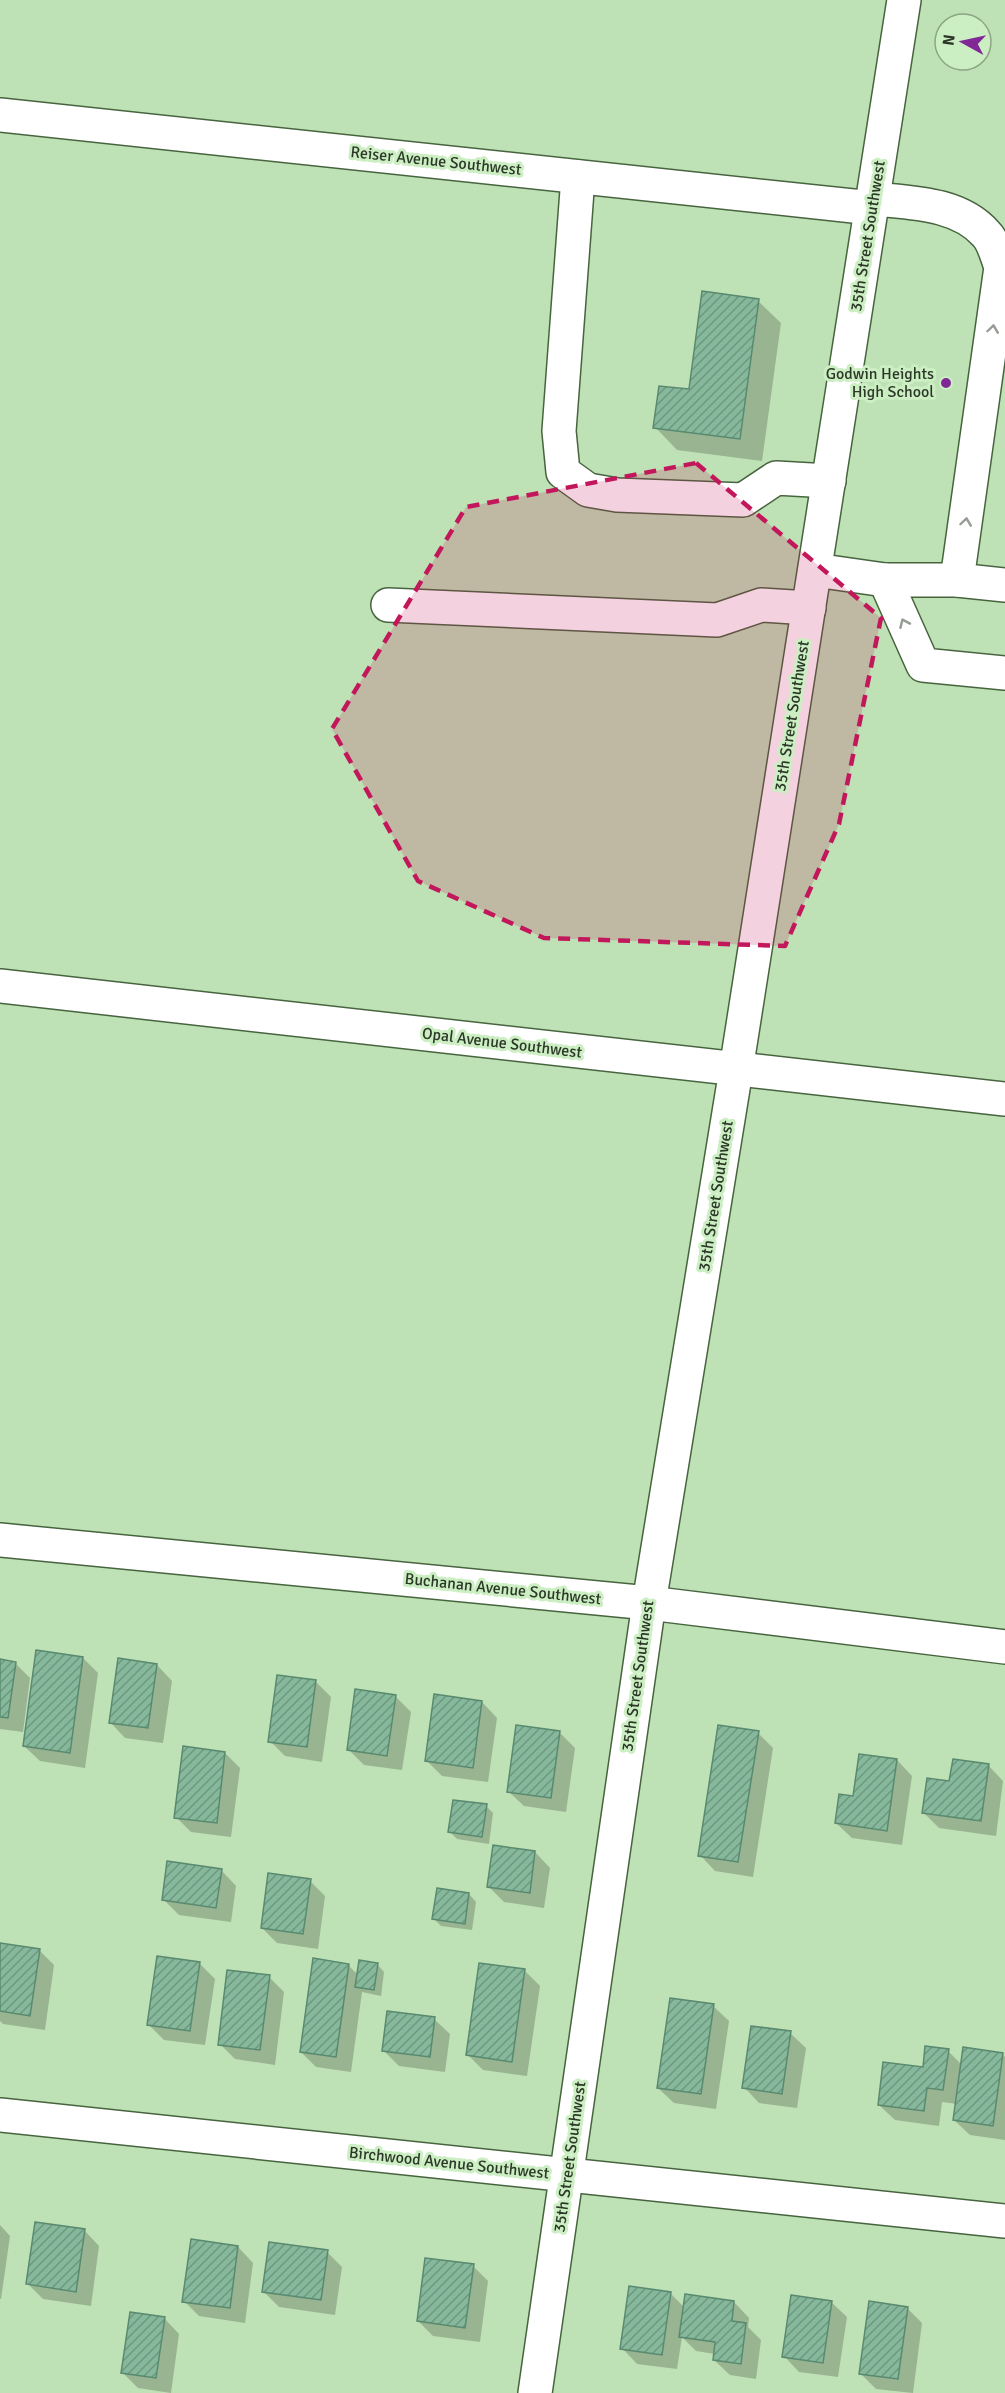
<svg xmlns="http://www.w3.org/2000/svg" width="1005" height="2393" viewBox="0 0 1005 2393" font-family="Signika,sans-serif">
  <defs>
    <pattern id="building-hatch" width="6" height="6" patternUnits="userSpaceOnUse" patternTransform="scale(1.5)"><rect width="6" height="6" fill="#86b99c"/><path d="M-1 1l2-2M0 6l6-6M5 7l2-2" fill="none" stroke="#6e977f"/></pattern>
  </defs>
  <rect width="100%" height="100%" fill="#bfe1b6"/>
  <!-- shadow -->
  <g fill="#0003">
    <path d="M758,301L781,323L762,461L677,450L655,427L690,391Z"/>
    <path d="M83,1658L98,1673L85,1768L40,1761L24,1746Z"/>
    <path d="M0,1661L15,1663L30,1678L23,1732L0,1729Z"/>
    <path d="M157,1665L172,1681L163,1743L125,1738L110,1722Z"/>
    <path d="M315,1681L331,1697L322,1762L285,1756L270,1741Z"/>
    <path d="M395,1696L411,1712L402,1770L364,1765L348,1749Z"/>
    <path d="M482,1702L497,1718L488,1782L442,1776L426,1760Z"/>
    <path d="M559,1732L575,1748L566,1812L524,1806L508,1791Z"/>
    <path d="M758,1733L773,1748L753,1877L715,1871L700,1855Z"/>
    <path d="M225,1753L240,1768L231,1837L191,1832L176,1817Z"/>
    <path d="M897,1760L912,1776L902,1845L852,1838L836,1823Z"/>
    <path d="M988,1765L1003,1781L996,1836L939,1828L923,1812L951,1783Z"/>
    <path d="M486,1806L493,1813L489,1844L457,1839L450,1832Z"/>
    <path d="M535,1852L550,1868L544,1908L504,1902L489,1887Z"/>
    <path d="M221,1870L236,1886L231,1922L179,1915L164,1900Z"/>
    <path d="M310,1881L325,1896L318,1949L277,1943L262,1928Z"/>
    <path d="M469,1894L476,1902L472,1930L441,1926L434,1919Z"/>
    <path d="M0,1945L39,1950L54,1965L45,2030L3,2024L0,2021Z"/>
    <path d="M199,1963L215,1979L205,2045L164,2040L148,2024Z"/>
    <path d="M377,1964L384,1972L381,1996L362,1992L351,2072L316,2067L301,2052L348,1965L358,1975Z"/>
    <path d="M525,1971L540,1986L527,2076L483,2070L468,2055Z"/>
    <path d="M269,1977L284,1992L275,2065L235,2059L220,2044Z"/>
    <path d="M713,2006L729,2021L716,2109L674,2103L658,2088Z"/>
    <path d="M434,2019L450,2034L445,2072L399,2066L383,2050Z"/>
    <path d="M790,2033L806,2048L797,2108L759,2103L744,2087Z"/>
    <path d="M948,2051L962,2065L1002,2054L1005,2057V2140L970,2135L954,2120L957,2104L942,2102L939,2126L895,2120L879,2105Z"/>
    <path d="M0,2225L10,2236L1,2299H0Z"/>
    <path d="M84,2230L99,2246L91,2306L43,2299L28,2284Z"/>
    <path d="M238,2247L253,2263L245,2323L199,2316L184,2301Z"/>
    <path d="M327,2252L342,2267L335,2315L279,2307L264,2292Z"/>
    <path d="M473,2266L488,2281L480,2342L433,2336L418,2321Z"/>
    <path d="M671,2294L685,2308L734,2302L749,2318L748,2327L761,2340L756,2379L730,2375L714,2360L715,2354L696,2351L682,2337L677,2369L637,2364L622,2348Z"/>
    <path d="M831,2302L847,2317L838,2377L799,2372L784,2356Z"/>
    <path d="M907,2308L922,2323L913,2393L876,2389L860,2373Z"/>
    <path d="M164,2318L179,2334L171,2393L138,2388L123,2373Z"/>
  </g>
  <!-- building -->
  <g fill="url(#building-hatch)" stroke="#598a6f" stroke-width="1.5">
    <path d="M702,291L759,299L740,439L653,428L659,386L689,389Z"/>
    <path d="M36,1650L83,1657L70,1753L23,1746Z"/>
    <path d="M118,1658L157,1664L148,1728L109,1723Z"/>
    <path d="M0,1659L16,1662L8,1718L0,1717Z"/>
    <path d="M277,1675L316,1680L307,1747L268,1742Z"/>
    <path d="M355,1689L396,1695L387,1756L347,1750Z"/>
    <path d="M434,1694L482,1701L473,1768L425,1761Z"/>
    <path d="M516,1725L560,1731L551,1798L507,1792Z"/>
    <path d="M718,1725L759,1731L738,1862L698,1856Z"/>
    <path d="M183,1746L225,1752L217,1823L174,1818Z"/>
    <path d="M859,1754L897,1759L887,1831L835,1823L839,1794L853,1796Z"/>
    <path d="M953,1759L989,1764L981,1821L922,1813L927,1778L949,1781Z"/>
    <path d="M453,1800L487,1804L482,1837L448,1832Z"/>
    <path d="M493,1845L535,1851L530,1893L487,1887Z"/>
    <path d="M167,1861L222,1869L216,1908L162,1900Z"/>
    <path d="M268,1873L311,1879L303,1934L261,1928Z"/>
    <path d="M437,1888L469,1893L465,1924L432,1919Z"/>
    <path d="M0,1943L40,1949L30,2016L0,2011Z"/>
    <path d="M157,1956L200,1962L190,2031L147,2025Z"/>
    <path d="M313,1958L349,1964L336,2057L300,2052Z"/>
    <path d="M359,1960L378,1963L374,1990L355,1987Z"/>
    <path d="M479,1963L525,1969L512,2062L466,2055Z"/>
    <path d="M227,1970L270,1975L260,2050L218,2045Z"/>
    <path d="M670,1998L714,2004L701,2094L657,2088Z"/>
    <path d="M387,2011L435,2017L430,2057L382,2051Z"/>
    <path d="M751,2026L791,2031L782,2094L742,2088Z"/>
    <path d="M925,2046L949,2049L943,2090L927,2088L924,2111L878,2105L883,2062L923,2067Z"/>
    <path d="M963,2047L1003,2053L993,2126L953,2120Z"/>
    <path d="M35,2222L85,2229L76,2292L26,2284Z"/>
    <path d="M191,2239L238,2246L230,2308L182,2302Z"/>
    <path d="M269,2242L328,2250L321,2300L262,2292Z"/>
    <path d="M425,2258L474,2264L465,2328L417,2321Z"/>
    <path d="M629,2286L671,2292L662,2355L620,2349Z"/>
    <path d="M685,2294L734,2301L732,2321L746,2323L741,2364L713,2360L715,2342L679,2337Z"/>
    <path d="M791,2295L832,2301L823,2363L782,2357Z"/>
    <path d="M869,2301L908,2307L898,2379L859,2374Z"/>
    <path d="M130,2312L165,2317L156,2378L121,2373Z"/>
  </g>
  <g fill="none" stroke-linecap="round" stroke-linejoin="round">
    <defs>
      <g id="minor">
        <path d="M0,115L872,208"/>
        <path d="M578,177L559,431L563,472L588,490L617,495L743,500L776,478L829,481"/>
        <path d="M874,199C912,203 959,203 986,234C994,242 997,257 1001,267L957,580"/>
        <path d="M815,570L885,580H957L1005,585"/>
        <path d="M885,580L923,665L1005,673"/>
        <path d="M388,605L717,620L761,605L809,608"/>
        <path d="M0,986L1005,1099"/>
        <path d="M0,1540L649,1603L1005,1647"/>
        <path d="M0,2115L1005,2221"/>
        <path d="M535,2393L649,1603L736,1070L904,0"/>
      </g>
    </defs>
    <!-- minor casing -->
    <use href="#minor" stroke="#47643f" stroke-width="36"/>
    <!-- minor -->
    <use href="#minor" stroke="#fff" stroke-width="33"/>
  </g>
  <!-- one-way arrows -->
  <defs><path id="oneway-chevron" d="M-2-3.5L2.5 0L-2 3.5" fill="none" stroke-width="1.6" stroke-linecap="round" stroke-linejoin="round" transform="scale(1.5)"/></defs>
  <g stroke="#959c93">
    <use href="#oneway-chevron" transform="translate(993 329) rotate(-82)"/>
    <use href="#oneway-chevron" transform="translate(966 522) rotate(-82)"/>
    <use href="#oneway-chevron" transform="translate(904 623) rotate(-114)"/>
  </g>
  <!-- marked area -->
  <path fill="#c2185b" fill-opacity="0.2" stroke="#c2185b" stroke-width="4.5" stroke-dasharray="12 8" stroke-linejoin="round" d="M696,463L881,618L839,824L785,946L544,938L418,881L332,729L466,507Z"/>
  <!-- markers -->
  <circle fill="#802895" stroke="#cceec3" stroke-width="2" cx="946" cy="383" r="6"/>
  <g text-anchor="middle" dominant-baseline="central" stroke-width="6" stroke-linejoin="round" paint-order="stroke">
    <!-- street labels -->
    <g font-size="16" fill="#2b3827" stroke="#cceec3">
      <text transform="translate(436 161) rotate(6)">Reiser Avenue Southwest</text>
      <text transform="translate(868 236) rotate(-81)">35th Street Southwest</text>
      <text transform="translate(792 716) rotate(-81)">35th Street Southwest</text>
      <text transform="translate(502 1043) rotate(7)">Opal Avenue Southwest</text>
      <text transform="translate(716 1196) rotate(-81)">35th Street Southwest</text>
      <text transform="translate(503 1589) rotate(6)">Buchanan Avenue Southwest</text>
      <text transform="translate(638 1676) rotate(-82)">35th Street Southwest</text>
      <text transform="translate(570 2157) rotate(-82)">35th Street Southwest</text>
      <text transform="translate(449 2163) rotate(6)">Birchwood Avenue Southwest</text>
    </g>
    <!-- poi labels -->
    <g font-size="16" fill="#2b3827" stroke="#cceec3" text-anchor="end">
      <text x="934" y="374">Godwin Heights<tspan x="934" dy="18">High School</tspan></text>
    </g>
  </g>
  <!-- north arrow -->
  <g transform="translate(963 42) rotate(278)"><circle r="28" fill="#cceec3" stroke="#8ca585" stroke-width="1.5"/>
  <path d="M0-4.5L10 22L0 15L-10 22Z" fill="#802895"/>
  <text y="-9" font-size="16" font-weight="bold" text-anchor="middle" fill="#2b3827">N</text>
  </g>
</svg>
